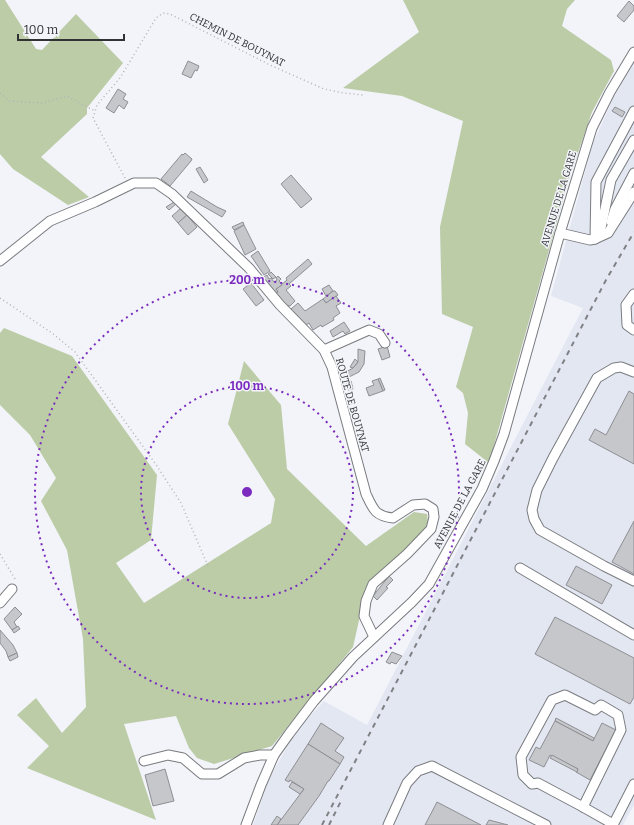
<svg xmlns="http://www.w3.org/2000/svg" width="634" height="825" viewBox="0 0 634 825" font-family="Bitter,serif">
  <rect width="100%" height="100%" fill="#f2f4f9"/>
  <!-- built -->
  <path fill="#e2e7f2" d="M634,64V805L623,825H253L269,779L296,731L324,701L367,725L583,308L551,296L593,143L618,88Z"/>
  <!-- green -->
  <g fill="#bbcca7">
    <path d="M0,0H5L36,49L42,50L76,14L123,63L87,108V114L41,157L89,197L68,205L13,169L0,154Z"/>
    <path d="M403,0H575L567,9L562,26L611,60L614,71L592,112L569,179L489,463L465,444L468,413L463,393L456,387L473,327L442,314L440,227L463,121L402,96L343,88L419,32Z"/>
    <path d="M4,328L72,356L157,475L151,540L116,563L144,603L271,523L275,499L228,424L244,361L281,405L287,469L366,546L414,512L427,514L428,522L423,533L367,585L353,647L272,746L214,764L197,758L189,748L176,716L124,724L156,820L27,768L49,746L17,715L36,698L62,733L86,707L83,639L67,550L41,501L56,478L30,435L0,405V333Z"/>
  </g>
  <!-- building -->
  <g fill="#c5c7cb" stroke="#8e8f94">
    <path d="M629,1L634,6V10L624,22L617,16Z"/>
    <path d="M188,61L199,66L197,71L195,70L191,78L182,74Z"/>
    <path d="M118,89L126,94L123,99L128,102L124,109L119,105L114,113L106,108Z"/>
    <path d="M615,107L625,112L622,117L612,111Z"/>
    <path d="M185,153L192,159L191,161L170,186L161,179L182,154L183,155Z"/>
    <path d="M200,167L208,180L204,183L196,169Z"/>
    <path d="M291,175L312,199L301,208L281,184Z"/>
    <path d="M191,191L217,207L226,211L222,217L187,197Z"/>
    <path d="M174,202L176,204L169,210L166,207Z"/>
    <path d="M180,209L187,215L178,223L172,216Z"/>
    <path d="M187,215L197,227L188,235L178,223Z"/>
    <path d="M243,222L244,225L234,230L232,227Z"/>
    <path d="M244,225L256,249L245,255L234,231Z"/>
    <path d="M258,251L270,271L264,275L251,256Z"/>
    <path d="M308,259L312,264L289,284L291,286L286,290L295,301L290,306L286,305L275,294L278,292L276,289L287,280L286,278Z"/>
    <path d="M271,272L276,277L273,279L268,274Z"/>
    <path d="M267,275L269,279L271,278L274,282L277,280L276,278L278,276L281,279L279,281L282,285L276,289L278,292L275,294L262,278Z"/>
    <path d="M251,283L264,300L256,306L243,289Z"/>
    <path d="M329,285L333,291L326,296L322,289Z"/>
    <path d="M333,291H335L338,295L326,303L323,299Z"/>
    <path d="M336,296L341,303L336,306L340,313L333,318L334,320L322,327L321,325L313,330L309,323L306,325L291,309L298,303L305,311L323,299L326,303Z"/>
    <path d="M344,322L350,331L345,334L343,331L333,337L330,331Z"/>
    <path d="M387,346L390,357L382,360L378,349Z"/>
    <path d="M358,349L365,351L364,364L359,372L349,377L346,372L353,368L358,362Z"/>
    <path d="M355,359L358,362L353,368L350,367Z"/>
    <path d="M380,378L385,390L383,391L378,379Z"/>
    <path d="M378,379L383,391L369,396L366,388L374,385L372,381Z"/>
    <path d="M351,381L353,389L348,390L346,382Z"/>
    <path d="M629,391L634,394V464L589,440L595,429L606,435Z"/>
    <path d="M634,521V574L612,562Z"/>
    <path d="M576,566L612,585L602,604L566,585Z"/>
    <path d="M389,576L393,580L386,587L388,588L377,600L373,596Z"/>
    <path d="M15,607L22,614L14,622L17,627L12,630L4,619Z"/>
    <path d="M555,617L634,658V697L630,704L535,654Z"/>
    <path d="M18,626L20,629L14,633L12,630Z"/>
    <path d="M0,630L13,645L17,653L8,657L6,651L0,643Z"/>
    <path d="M392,652L402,656L396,664L391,662L390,664L386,662Z"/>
    <path d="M17,653L18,657L10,661L8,657Z"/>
    <path d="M556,718L594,738L593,741L555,721Z"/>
    <path d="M555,721L593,741L602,723L616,730L590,780L576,772L578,769L550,755L544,767L529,760L536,747L540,749Z"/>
    <path d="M321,723L344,738L335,751L344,757L340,764L308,744Z"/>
    <path d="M308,744L340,764L329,781H328L319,796L298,825H277L304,789L290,780L289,782L285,780Z"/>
    <path d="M552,755L578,769L577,772L550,758Z"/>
    <path d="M165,769L174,801L153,806L145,775Z"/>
    <path d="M292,782L304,789L300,794L289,787Z"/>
    <path d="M437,802L481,825H425Z"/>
    <path d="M277,816L281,819L277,825H271Z"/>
    <path d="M489,820L508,825H486Z"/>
  </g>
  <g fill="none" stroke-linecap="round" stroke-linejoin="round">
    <defs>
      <g id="minor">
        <path d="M634,111L596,182L595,239L608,233L634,192"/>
        <path d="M611,222L615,209L634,173"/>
        <path d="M560,233L590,240L595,239L601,228L611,180L634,140"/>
        <path d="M0,261L50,221L95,202L134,183H156L172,194L249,268L280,305L324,350L332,367L366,494C373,509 375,516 393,518L413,505L425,504L433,509L434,517L431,529L407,554L373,584L366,601L364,616L374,637"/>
        <path d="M634,294L626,305L627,325L634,330"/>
        <path d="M324,350L369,330L379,334L385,343"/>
        <path d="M634,372L621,367L614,368L597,378L553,458L537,490L532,510L534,519L540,530L604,566L634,581"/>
        <path d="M520,568L634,635"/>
        <path d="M0,603L12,589"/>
        <path d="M565,695L595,710L601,705L618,715L621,730L583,807L538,783L532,784L523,775L521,757L552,700Z"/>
        <path d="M144,761L168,755L183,758L202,774H218L244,758L260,755H274"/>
        <path d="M583,807L613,824"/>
        <path d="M246,825L261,785L274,755L289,734L314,701L353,657L412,602L429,584L482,489L494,461L504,434L560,233L592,128L610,92L634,52"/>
        <path d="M388,825L407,783L418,771L432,766L546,825"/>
        <path d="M613,825L634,784"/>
      </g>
    </defs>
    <!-- minor casing -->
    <use href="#minor" stroke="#797b7f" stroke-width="11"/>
    <!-- path -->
    <g stroke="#b2b3b7" stroke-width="1.5" stroke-dasharray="1 3" stroke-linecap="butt">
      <path d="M0,93L9,101L43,103L67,96L95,111"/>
      <path d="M125,178L93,118L97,105L120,78L156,18L163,13L170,14L270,65L324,89L344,93L363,95"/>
      <path d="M0,298L52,333L75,352L157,466L181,503L208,566"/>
      <path d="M0,554L15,579V581"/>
    </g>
    <!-- minor -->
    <use href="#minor" stroke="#fff" stroke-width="9"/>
    <!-- rail -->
    <g stroke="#808185" stroke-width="2" stroke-dasharray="5 5" stroke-linecap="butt">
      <path d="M322,825L606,280L634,232"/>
      <path d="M329,825L342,799"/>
    </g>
  </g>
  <!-- distance rings -->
  <g fill="none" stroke="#7b2cbf" stroke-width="2" stroke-dasharray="2 4">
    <circle cx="247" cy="492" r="106"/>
    <circle cx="247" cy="492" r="212"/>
  </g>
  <g text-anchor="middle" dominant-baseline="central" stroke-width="3" stroke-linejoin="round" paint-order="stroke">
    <!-- street labels -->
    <g font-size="10" fill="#313234" stroke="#f2f4f9">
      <text transform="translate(237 40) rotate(27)">CHEMIN DE BOUYNAT</text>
      <text transform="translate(559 199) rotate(-73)">AVENUE DE LA GARE</text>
      <text transform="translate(352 405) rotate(74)">ROUTE DE BOUYNAT</text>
      <text transform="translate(460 504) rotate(-62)">AVENUE DE LA GARE</text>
    </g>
  </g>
  <circle cx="247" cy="492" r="6" fill="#7b2cbf" stroke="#f2f4f9" stroke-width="2"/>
  <g font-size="12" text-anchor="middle" font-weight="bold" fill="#7b2cbf" stroke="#f2f4f9" stroke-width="3" stroke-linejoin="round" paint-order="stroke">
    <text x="247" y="284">200 m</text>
    <text x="247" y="390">100 m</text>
  </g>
  <!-- scale -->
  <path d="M18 34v6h106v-6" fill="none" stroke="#313234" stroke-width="2"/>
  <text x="24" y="34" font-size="12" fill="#313234" stroke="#f2f4f9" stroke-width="3" paint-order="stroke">100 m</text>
</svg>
